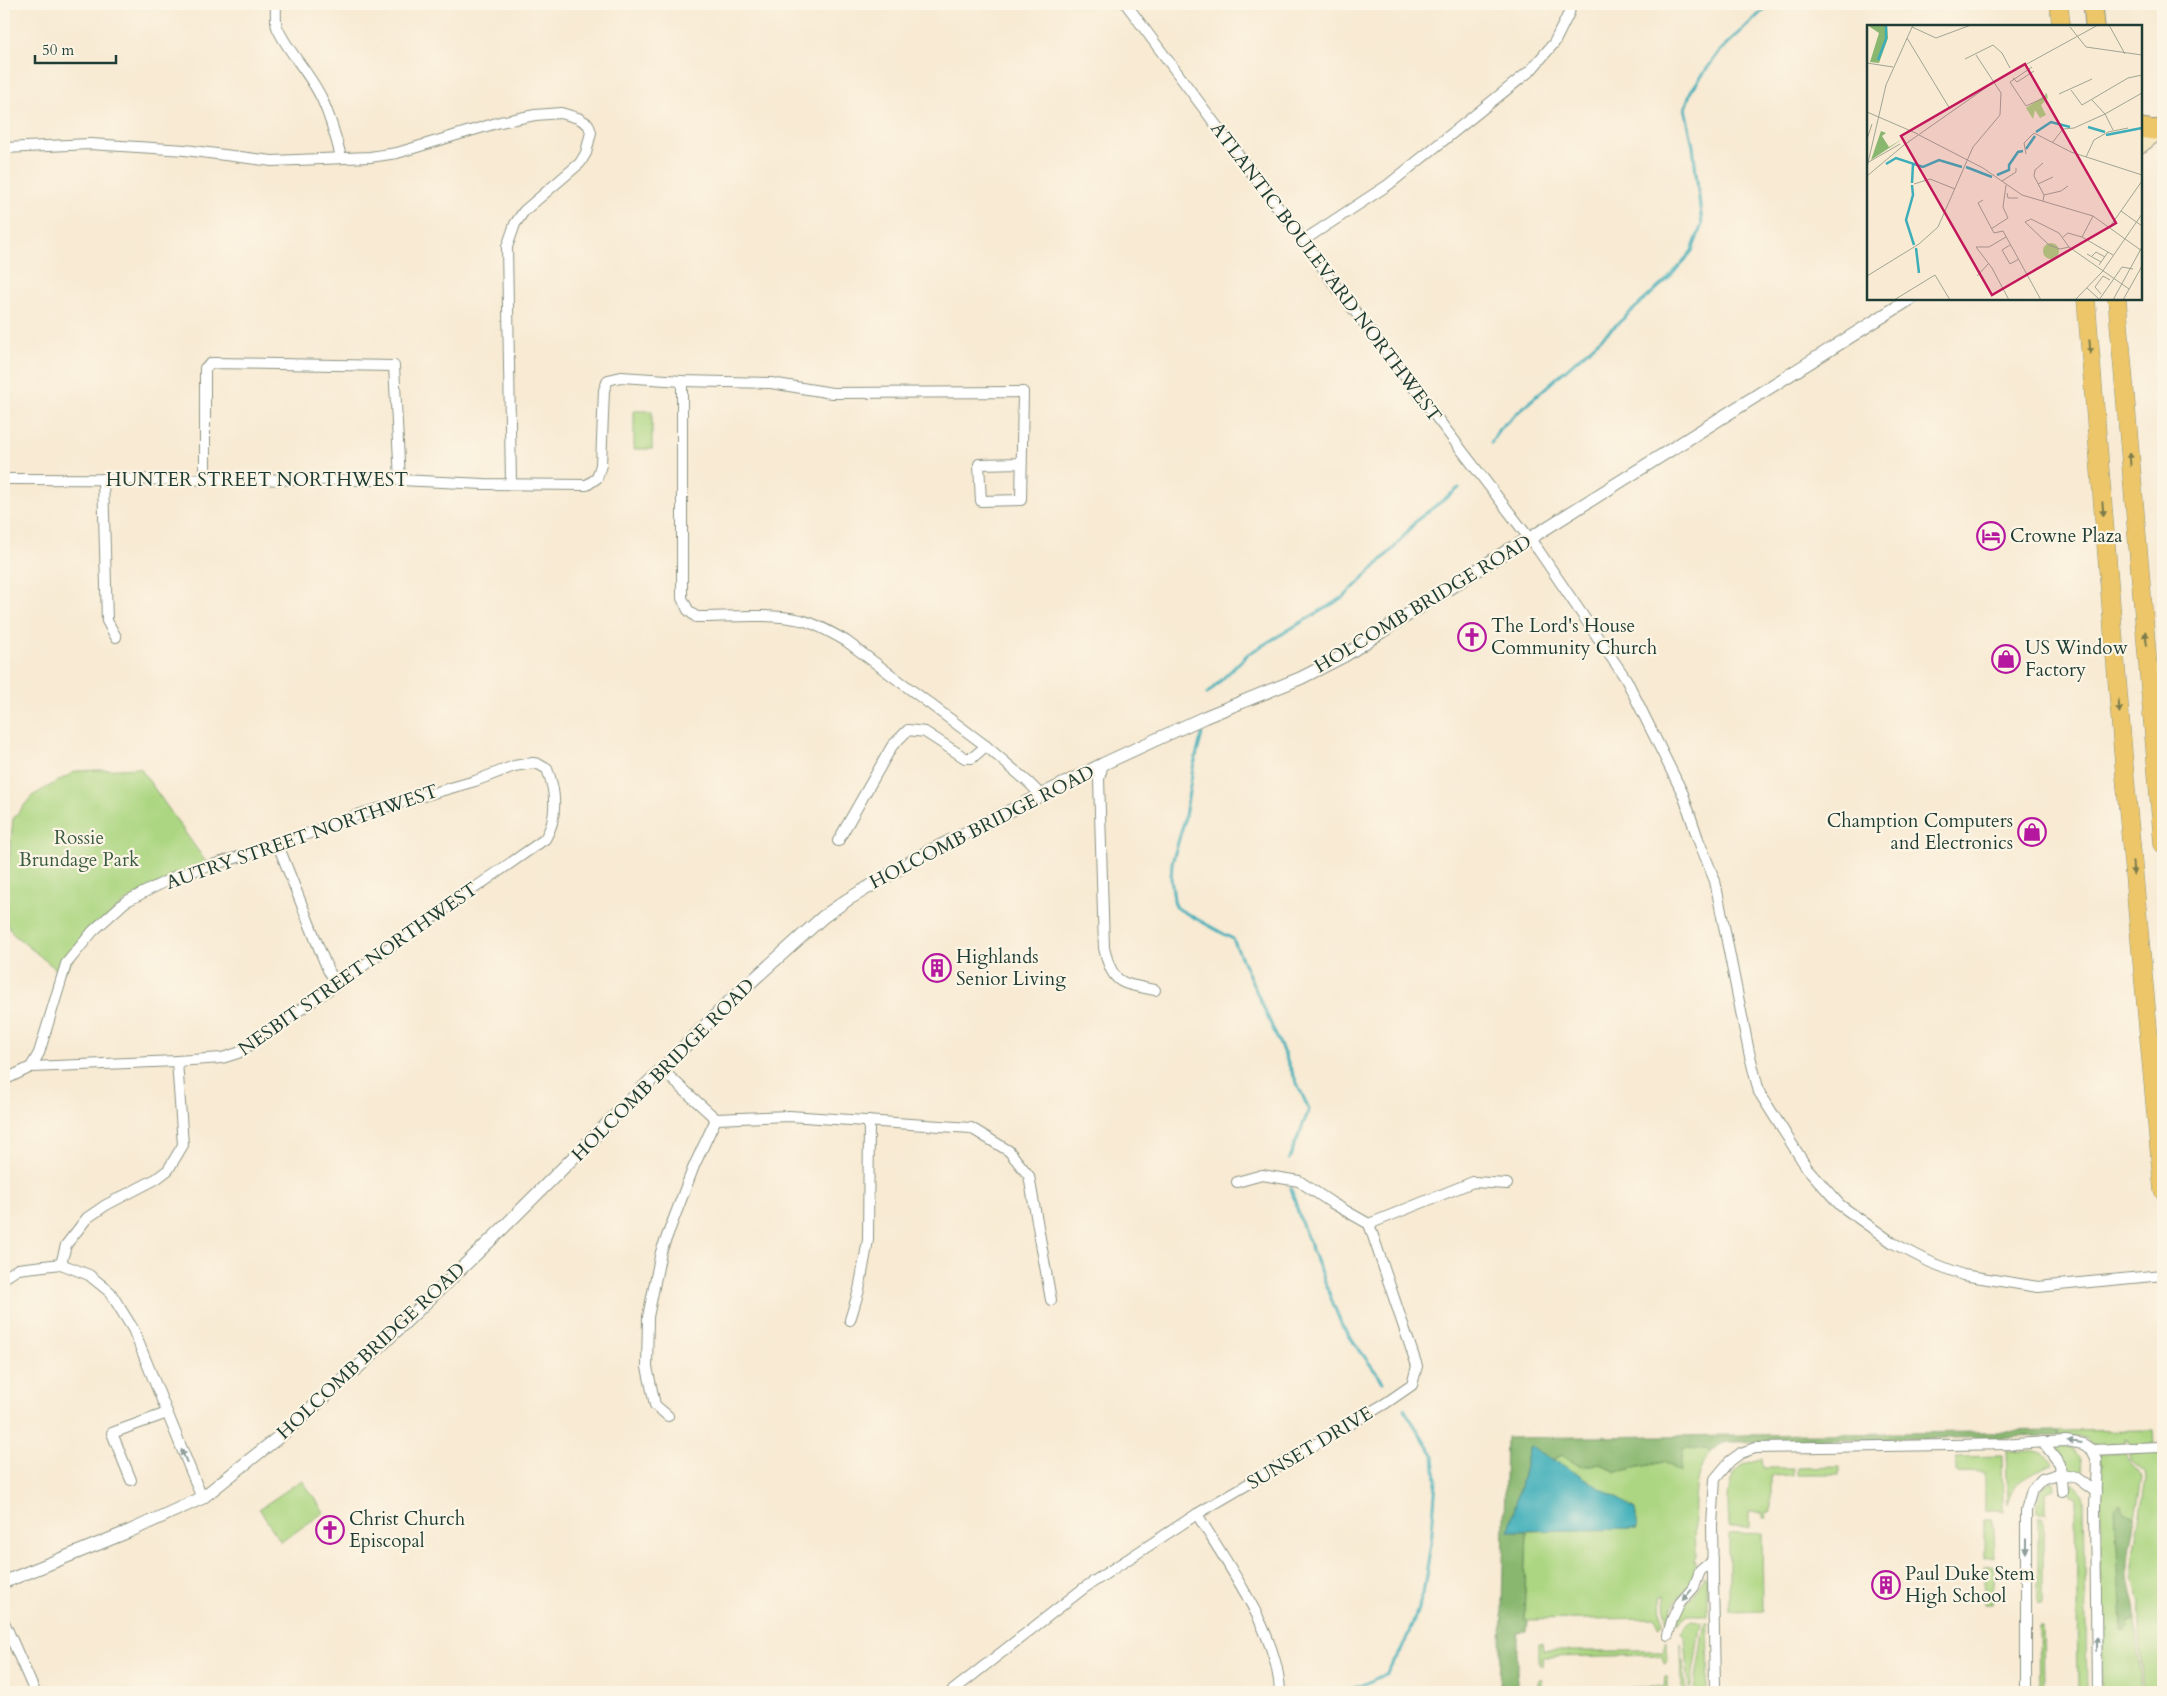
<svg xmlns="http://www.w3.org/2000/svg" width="2167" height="1696" viewBox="0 0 2167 1696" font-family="Cardo,serif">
  <rect width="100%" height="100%" fill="#fcf5e5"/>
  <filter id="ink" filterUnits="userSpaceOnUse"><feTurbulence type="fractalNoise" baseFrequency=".02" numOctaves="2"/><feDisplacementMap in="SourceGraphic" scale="10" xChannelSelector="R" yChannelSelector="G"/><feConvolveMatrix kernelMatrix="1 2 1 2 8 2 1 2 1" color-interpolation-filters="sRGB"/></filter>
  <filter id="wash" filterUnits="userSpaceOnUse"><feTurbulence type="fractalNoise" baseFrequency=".0096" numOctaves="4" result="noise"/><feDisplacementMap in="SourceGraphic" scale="20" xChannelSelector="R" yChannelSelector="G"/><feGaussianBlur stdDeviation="1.12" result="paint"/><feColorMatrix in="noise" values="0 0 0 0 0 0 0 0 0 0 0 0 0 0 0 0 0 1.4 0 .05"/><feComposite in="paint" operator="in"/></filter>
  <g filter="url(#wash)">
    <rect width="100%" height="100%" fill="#f8ead3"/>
    <!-- green -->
    <g fill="#acd681" stroke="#668a5a">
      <rect x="634" y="411" width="18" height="38"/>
      <path d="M140,768L208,865L125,902L97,927L62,974L13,934L4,917L13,819L32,796L76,771Z"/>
      <path d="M2153,1430L2154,1444L2129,1445L2128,1440L2126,1439V1444H2118L2115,1442C2108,1446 2096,1446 2089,1442L2088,1439L2077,1436H2059V1431Z"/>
      <path d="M2063,1444C2080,1450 2082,1458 2083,1475L2063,1467L2050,1445Z"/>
      <path d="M1683,1447L1705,1449L1711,1452C1688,1476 1696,1526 1696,1557L1694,1559V1561H1696C1696,1580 1685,1589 1675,1604C1670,1610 1670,1617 1666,1622L1665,1595L1661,1596L1662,1624L1658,1627L1656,1618L1524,1620L1527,1531L1638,1529L1635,1509L1553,1460L1562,1455L1581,1467L1600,1463L1616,1472L1663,1462L1681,1471Z"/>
      <path d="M2163,1450V1692H2143L2139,1637L2140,1603L2133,1577V1555L2146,1479L2145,1472L2131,1460L2130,1454Z"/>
      <path d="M2006,1451C2023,1451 2045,1446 2053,1464C2029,1473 2015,1478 2008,1505Z"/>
      <path d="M2126,1453C2130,1467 2138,1466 2142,1478L2135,1517L2126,1512L2129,1621H2135L2141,1692H2102L2101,1584L2104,1578H2101L2100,1470L2102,1464L2100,1465L2099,1454Z"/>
      <path d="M2002,1456L2003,1511H1985V1473L1956,1472V1457Z"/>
      <path d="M1762,1459L1763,1468H1793V1475L1771,1476V1512H1767V1517H1764V1512H1749V1527H1729C1728,1497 1722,1464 1762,1459Z"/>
      <path d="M1840,1467V1475H1797V1468Z"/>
      <path d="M302,1480L324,1512L281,1542L259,1509Z"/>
      <path d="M2052,1481L2054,1482L2055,1490L2046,1493V1512H2038C2037,1499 2039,1487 2052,1481Z"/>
      <path d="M2072,1484C2079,1486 2082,1493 2084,1500L2087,1692H2078L2076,1499L2075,1496H2070L2068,1490Z"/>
      <path d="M2038,1517H2043V1605L2038,1604Z"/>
      <path d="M1984,1520H1991L1994,1531L1995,1557L1984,1558Z"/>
      <path d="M1762,1533L1763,1611L1729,1612V1534Z"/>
      <path d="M1995,1566L1991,1604H1984V1567Z"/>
      <path d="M1704,1576L1707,1577V1615H1688L1677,1624C1677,1610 1687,1604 1695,1594C1699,1588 1701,1581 1704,1576Z"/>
      <path d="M1691,1621L1701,1622L1691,1687H1689L1685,1638L1681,1632Z"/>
      <path d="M1705,1622H1708L1707,1691L1682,1692L1681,1643L1686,1690H1694Z"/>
      <path d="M2039,1626H2043L2044,1692H2040Z"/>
      <path d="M1665,1641L1667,1642L1668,1661L1665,1664L1663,1655L1543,1657L1542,1666L1539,1664V1643H1542L1543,1651H1664Z"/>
      <path d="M1665,1677L1668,1679V1692H1538V1683L1541,1678L1543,1688L1664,1687Z"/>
    </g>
    <!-- forest -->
    <g fill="#89b76f" stroke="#547a52">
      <path d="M2059,1431V1436L1728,1442L1721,1444L1711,1452L1705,1449L1683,1448L1681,1472L1663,1462L1616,1472L1600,1463L1581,1467L1562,1455L1553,1460L1530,1446L1509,1531H1527L1524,1619L1528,1620L1527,1632L1517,1633V1692H1500L1506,1438Z"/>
      <path d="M2121,1504L2126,1512L2135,1517C2132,1536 2127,1556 2128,1575C2129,1592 2136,1604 2135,1621H2129L2124,1632L2121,1630L2115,1509Z"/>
    </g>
    <!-- water -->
    <path fill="#3daeb9" stroke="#2e7676" d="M1530,1446L1635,1509L1638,1529L1509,1531Z"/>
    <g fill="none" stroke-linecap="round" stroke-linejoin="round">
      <!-- stream -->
      <g stroke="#3daeb9" stroke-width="3">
        <path d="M1491,443L1499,429L1669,278L1692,251L1702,224L1693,146L1685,108L1691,91L1719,52L1770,4"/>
        <path d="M1207,694L1248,654L1344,597L1394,548L1417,520L1459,488"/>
        <path d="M1202,734L1193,768L1184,822L1172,863L1171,878L1175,907L1233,939L1309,1110L1289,1159"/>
        <path d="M1291,1188L1301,1222L1342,1326L1383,1382"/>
        <path d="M1341,1692L1361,1686L1387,1673L1401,1651L1413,1623L1423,1594L1431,1544L1436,1481L1434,1456L1404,1409"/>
      </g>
    </g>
  </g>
  <g filter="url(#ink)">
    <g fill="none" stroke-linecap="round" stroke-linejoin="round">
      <defs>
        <g id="minor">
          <path d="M276,4C276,11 275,20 277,27C287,51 310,73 322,99C330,117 336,137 341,157"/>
          <path d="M1126,4L1265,191L1304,240L1331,280L1539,551L1626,679L1683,794L1698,839L1715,881L1749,1052L1759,1092L1807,1168L1840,1205L1893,1243L1930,1262L1963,1275L2038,1287L2163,1275"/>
          <path d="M4,148L90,144L185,150L272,161L370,157L397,153L500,122L535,115L561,113L578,118L588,124L591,132L586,153L580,163L524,211L515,224L507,247L511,483"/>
          <path d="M1304,240L1388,185L1531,70L1554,43L1569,13L1571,4"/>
          <path d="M682,381V598L688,610L696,617C729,617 770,613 801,620C817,624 832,633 846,641L986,746L1028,782L1042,796"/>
          <path d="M4,479L400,480L484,484L587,485L597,478L601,465L604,390L608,380L621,377L682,381L771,383L832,393L1023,392L1021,500L981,501L979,464L1022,463"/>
          <path d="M103,479L107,621L116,637"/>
          <path d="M205,479V368L212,363L394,366L400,480"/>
          <path d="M2150,670L2163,669"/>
          <path d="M1103,764L1099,779L1104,948C1113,985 1120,983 1155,990"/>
          <path d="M838,841L892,746L908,730L925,732L965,758H972L986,746"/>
          <path d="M278,845L319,948L328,970L337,983"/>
          <path d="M661,1069L716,1119L789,1116L971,1128L1009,1151L1029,1176L1051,1300"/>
          <path d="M4,1080L31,1067L39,1053L66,964L93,931L125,902L176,876L278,845L357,815L475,781L514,766L533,763L538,764L547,769C556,791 558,818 545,839L238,1053L222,1058L177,1061L31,1067"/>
          <path d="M1369,1224L1473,1182L1507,1184"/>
          <path d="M61,1264L66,1245L87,1218L106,1205L156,1179L168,1170L183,1145L177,1061"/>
          <path d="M4,1278L18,1269L61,1264L89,1275L110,1292L133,1329L202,1498"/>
          <path d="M850,1320L859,1290L868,1240L869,1121"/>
          <path d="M668,1416L655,1405L647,1367L648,1317L661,1252L694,1166L716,1119"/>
          <path d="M2043,1442L2060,1464L2062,1491"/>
          <path d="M2092,1450L2159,1447L2163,1443"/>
          <path d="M131,1480L112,1433L167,1413"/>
          <path d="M1197,1514C1227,1564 1278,1633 1280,1692"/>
          <path d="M4,1622L35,1692"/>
          <path d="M1668,1635L1672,1620L1680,1603L1694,1587L1700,1571L1713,1560"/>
          <path d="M951,1692L1084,1588L1197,1514L1386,1403L1412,1385L1417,1366L1369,1224L1332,1203L1299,1181L1262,1175L1237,1182"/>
          <path d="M1713,1692L1715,1686L1712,1525L1715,1479L1730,1461L1741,1453L1755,1448L2014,1444L2066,1441L2083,1444L2092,1450L2097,1460L2095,1508L2097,1692"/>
          <path d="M2026,1692V1510L2032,1490L2042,1479L2058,1474L2077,1478L2096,1492"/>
        </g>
        <path id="tertiary" d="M4,1582L130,1531L202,1498L285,1432L366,1360L498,1233L732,999L823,917L847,900L924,854L1103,764L1205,717L1301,678L1344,656L1507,551L1529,539L1910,299"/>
        <path id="secondary" d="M2141,145L2163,128"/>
        <g id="trunk">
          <path d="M2059,4L2061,26"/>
          <path d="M2086,299L2125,777L2163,1191"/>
          <path d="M2117,299L2163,844"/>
        </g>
        <g id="motorway">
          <path d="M2093,4L2095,26"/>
          <path d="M2141,128L2154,130L2163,128"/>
        </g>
      </defs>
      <!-- minor casing -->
      <use href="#minor" stroke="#8c9484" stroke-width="12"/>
      <!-- tertiary casing -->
      <use href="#tertiary" stroke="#8c9484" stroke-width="14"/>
      <!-- secondary casing -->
      <use href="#secondary" stroke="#8c9484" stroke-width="17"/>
      <!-- trunk casing -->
      <use href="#trunk" stroke="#8c9484" stroke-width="19"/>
      <!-- motorway casing -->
      <use href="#motorway" stroke="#8c9484" stroke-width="21"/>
      <!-- minor -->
      <use href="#minor" stroke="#fff" stroke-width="10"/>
      <!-- tertiary -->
      <use href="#tertiary" stroke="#fff" stroke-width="12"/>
      <!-- secondary -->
      <use href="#secondary" stroke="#f7e8c3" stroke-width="15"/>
      <!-- trunk -->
      <use href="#trunk" stroke="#ecc669" stroke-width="18"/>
      <!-- motorway -->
      <use href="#motorway" stroke="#ecc669" stroke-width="19"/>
    </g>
    <!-- one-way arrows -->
    <defs><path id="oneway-solid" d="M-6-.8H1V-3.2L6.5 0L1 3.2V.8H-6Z" transform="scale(1.25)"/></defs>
    <g fill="#7b7b4c">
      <use href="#oneway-solid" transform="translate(2090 347) rotate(85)"/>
      <use href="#oneway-solid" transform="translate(2130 459) rotate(-95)"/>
      <use href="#oneway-solid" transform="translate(2103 509) rotate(85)"/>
      <use href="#oneway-solid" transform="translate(2146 638) rotate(-97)"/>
      <use href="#oneway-solid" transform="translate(2119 706) rotate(86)"/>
      <use href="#oneway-solid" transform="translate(2133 868) rotate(85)"/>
    </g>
    <g fill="#8f9e9a">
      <use href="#oneway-solid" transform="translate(2074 1442) rotate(-172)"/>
      <use href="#oneway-solid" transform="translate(184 1456) rotate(-113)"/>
      <use href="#oneway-solid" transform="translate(2026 1546) rotate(90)"/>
      <use href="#oneway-solid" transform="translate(1687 1595) rotate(131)"/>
      <use href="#oneway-solid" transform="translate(2096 1644) rotate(-91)"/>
    </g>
  </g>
  <!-- icons -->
  <defs>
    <symbol id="hotel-ring" viewBox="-11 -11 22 22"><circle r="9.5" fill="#fcf5e5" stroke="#b5179e" stroke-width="1.5"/><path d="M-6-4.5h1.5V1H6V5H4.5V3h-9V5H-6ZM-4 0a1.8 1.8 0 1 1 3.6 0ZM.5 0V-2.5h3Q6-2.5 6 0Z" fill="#b5179e"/></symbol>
    <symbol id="church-ring" viewBox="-11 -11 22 22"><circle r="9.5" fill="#fcf5e5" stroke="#b5179e" stroke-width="1.5"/><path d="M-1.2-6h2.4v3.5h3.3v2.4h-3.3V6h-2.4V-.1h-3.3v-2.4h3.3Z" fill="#b5179e"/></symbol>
    <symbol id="shop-ring" viewBox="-11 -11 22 22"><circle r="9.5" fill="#fcf5e5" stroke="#b5179e" stroke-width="1.5"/><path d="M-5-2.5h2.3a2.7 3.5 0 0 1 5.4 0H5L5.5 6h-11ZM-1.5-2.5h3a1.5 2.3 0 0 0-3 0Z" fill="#b5179e"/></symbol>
    <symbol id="building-ring" viewBox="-11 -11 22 22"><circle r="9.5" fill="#fcf5e5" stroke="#b5179e" stroke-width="1.5"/><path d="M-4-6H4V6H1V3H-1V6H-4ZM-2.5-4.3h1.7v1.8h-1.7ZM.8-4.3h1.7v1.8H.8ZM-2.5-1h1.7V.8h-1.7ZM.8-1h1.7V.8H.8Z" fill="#b5179e"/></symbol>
  </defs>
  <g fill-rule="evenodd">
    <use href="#hotel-ring" x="1975" y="520" width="32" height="32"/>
    <use href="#church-ring" x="1456" y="621" width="32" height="32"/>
    <use href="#shop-ring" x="1990" y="643" width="32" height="32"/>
    <use href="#shop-ring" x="2016" y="816" width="32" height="32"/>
    <use href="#building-ring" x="921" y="952" width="32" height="32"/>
    <use href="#church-ring" x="314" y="1514" width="32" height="32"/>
    <use href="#building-ring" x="1870" y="1569" width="32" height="32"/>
  </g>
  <g text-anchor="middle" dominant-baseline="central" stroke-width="4.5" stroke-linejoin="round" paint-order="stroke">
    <!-- street labels -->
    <g font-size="19" fill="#1f3d34" stroke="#fcf5e5">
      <text transform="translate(1326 272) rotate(53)">ATLANTIC BOULEVARD NORTHWEST</text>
      <text x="257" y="480">HUNTER STREET NORTHWEST</text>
      <text transform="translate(1423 604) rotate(-31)">HOLCOMB BRIDGE ROAD</text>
      <text transform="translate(982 827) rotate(-27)">HOLCOMB BRIDGE ROAD</text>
      <text transform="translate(302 837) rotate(-19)">AUTRY STREET NORTHWEST</text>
      <text transform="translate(358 969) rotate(-35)">NESBIT STREET NORTHWEST</text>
      <text transform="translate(663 1070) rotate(-45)">HOLCOMB BRIDGE ROAD</text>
      <text transform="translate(371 1351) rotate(-43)">HOLCOMB BRIDGE ROAD</text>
      <text transform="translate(1310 1448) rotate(-31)">SUNSET DRIVE</text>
    </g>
    <!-- poi labels -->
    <g font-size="19" fill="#1f3d34" stroke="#fcf5e5" text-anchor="start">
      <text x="2010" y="536">Crowne Plaza</text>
      <text x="1491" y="626">The Lord's House<tspan x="1491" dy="22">Community Church</tspan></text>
      <text x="2025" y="648">US Window<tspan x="2025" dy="22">Factory</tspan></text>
      <text x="2013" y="821" text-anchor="end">Chamption Computers<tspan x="2013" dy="22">and Electronics</tspan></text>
      <text x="956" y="957">Highlands<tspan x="956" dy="22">Senior Living</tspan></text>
      <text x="349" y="1519">Christ Church<tspan x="349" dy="22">Episcopal</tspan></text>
      <text x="1905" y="1574">Paul Duke Stem<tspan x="1905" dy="22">High School</tspan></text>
    </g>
    <!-- park labels -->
    <g font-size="19" fill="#3b5c43" stroke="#fcf5e5">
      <text x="79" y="838">Rossie<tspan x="79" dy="22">Brundage Park</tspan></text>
    </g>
  </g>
  <!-- overview -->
  <g transform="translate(1867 25)">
    <rect width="275" height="275" fill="#f8ead3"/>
    <path d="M180,69L181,73L174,80L179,90L173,93L168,85L166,94L159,83ZM176 226a8 8 0 1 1 16 0a8 8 0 1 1-16 0Z" fill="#acd681"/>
    <path d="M0,0H20L21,13L12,38L3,37L12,8ZM14,106L19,108L15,111L22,122L37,113L4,135Z" fill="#89b76f"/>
    <path fill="none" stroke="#3daeb9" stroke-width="2.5" d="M11,35L19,14V0M221,102L238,107M169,107L184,97L203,102M239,110L275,103M159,124L168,111M19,139L29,133L56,142L72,135L95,142M99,142L125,152M130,150L142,145V140L151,127L156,126M45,158L46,139M45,160L46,170L39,195L47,220M49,223L52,248"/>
    <path fill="none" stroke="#a1a593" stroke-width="1" d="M242,0L258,29M45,2L69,13L104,0M203,2L219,22L275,30M40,13L83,84M98,34L126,20L135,28L143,43M0,38L26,42M165,42L143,57L159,81L179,72V68M146,53L150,57L167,46M204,65L215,80L261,53L275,50M192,69L225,54M225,75L238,89L246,105M0,87L51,109M52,110L116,143L155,170L226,191L275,226M0,114L5,99M185,118L196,104L207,103L238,89L275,68M159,129L157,118L167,108L204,127L275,150M219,132L227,115L241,107L261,103M0,138L33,119M0,142L19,60L46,0M0,151L37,120L127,57L231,0M135,156L149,147V143M47,159L63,154L88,164M171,159L186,152M140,168L141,173H151M177,170L194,166L201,161M116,175L111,178L127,208L136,206L174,275M176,176L177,170L167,151L168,145L176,138M254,186L275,201M226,191L215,212L246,230M242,203L275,156M124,204L141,193L136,182L139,160M139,212L122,222H109L125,243L142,275M196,212L201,208L215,212M143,220L135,225L143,239L152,234M202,222L192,208L164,194L158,197L182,220L193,224L202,222L262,264M220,229L234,237M225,231L229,227L238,232M232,240L241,227M0,251L52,219L71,202L106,122L133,90L134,68L109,30M110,251L122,238M220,263L233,275M234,269L228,262L236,251L243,255M27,275L68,250L83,275M208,275L235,247L275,189M232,275L255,242L266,244M246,275L275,222M256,275L275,241"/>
    <path fill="#c2185b" fill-opacity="0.15" stroke="#c2185b" stroke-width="2.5" d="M158,39L249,198L125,270L34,111Z"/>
    <rect width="275" height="275" fill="none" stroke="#1f3d34" stroke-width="2.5"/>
  </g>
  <!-- margin -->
  <rect width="2167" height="1696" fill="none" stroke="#fcf5e5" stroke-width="20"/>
  <!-- scale -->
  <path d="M35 55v8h81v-8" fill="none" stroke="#1f3d34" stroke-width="2.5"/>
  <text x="42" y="55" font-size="15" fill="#1f3d34" stroke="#fcf5e5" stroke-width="4" paint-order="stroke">50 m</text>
</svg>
